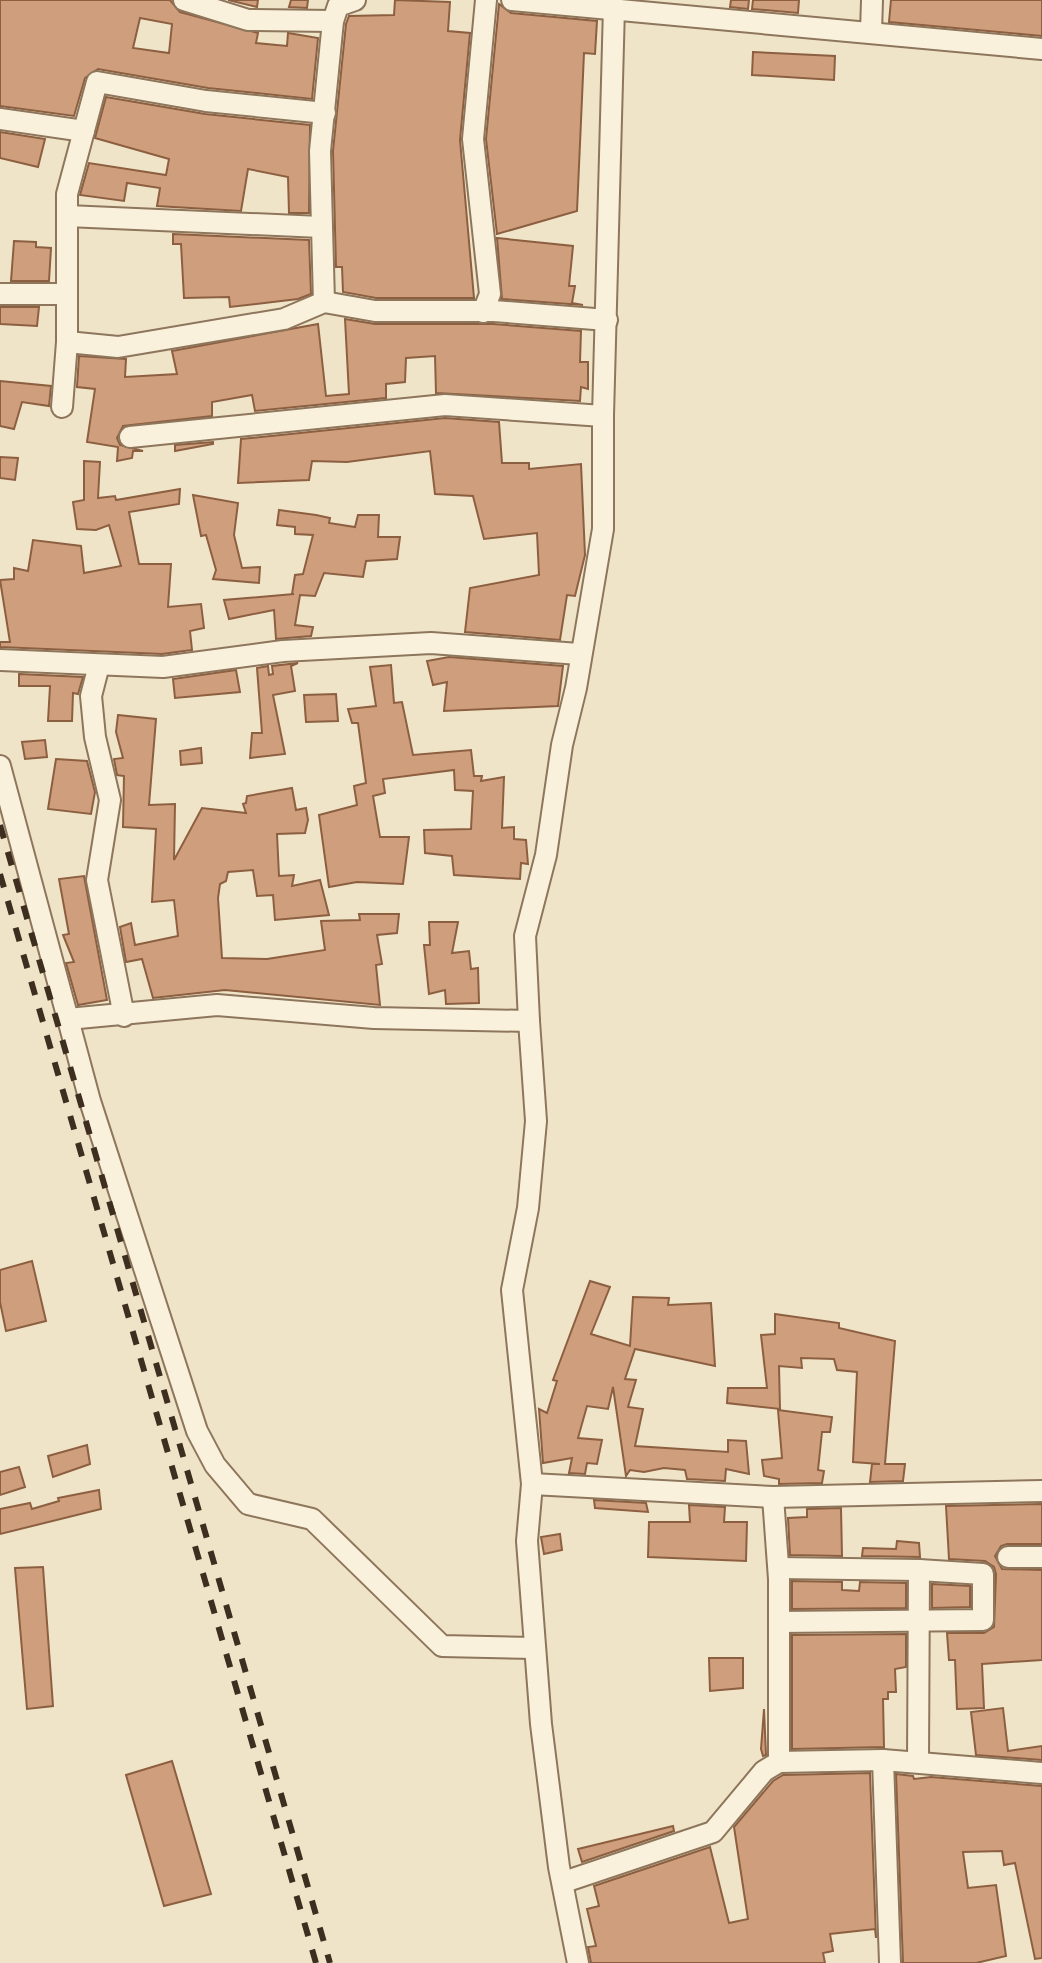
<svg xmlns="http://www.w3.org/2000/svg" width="1042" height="1963" viewBox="0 0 1042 1963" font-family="'IBM Plex Serif',serif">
  <rect width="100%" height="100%" fill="#f0e4c8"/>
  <!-- building -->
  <g fill="#cf9f7d" stroke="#8d5f41" stroke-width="2" fill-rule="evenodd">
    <path d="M0,0H170L180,12L258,33L256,43L287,46L288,33L318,38L312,99L208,88L98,69L85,78L74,116L0,106ZM140,18L172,24L169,53L133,48Z"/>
    <path d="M228,0H258L257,7Z"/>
    <path d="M291,0H308L307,8L289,7Z"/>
    <path d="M395,0L450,2L448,31L470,33L460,140L474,298H376L343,292L342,267H336L333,151L346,24L349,16L394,15Z"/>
    <path d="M731,0H749L748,9L730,7Z"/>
    <path d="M753,0H799L798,13L752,9Z"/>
    <path d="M891,0H1042V36L889,22Z"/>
    <path d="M499,4L511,13L597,21L595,54L584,53L577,211L497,234L486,139Z"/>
    <path d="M753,52L835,56L834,80L752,75Z"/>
    <path d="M106,97L205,114L310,125L309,213H289L288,177L248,169L241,211L157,206L160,188L127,183L124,201L80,195L89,163L166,175L169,159L95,138Z"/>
    <path d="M0,132L45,139L38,167L0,158Z"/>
    <path d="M173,234L309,240L311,294L298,299L230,307L229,297L184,298L181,244H173Z"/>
    <path d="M497,238L573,246L569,286H575L572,303L583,305L502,299Z"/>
    <path d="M14,241L36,242V247L51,248L49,281H11Z"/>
    <path d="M0,307H39L37,326L0,324Z"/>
    <path d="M345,319L375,324H493L581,331L580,362H588V389L581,387L580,401L436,393L435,356L406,358L405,382L386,384V398L255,411L252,395L212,402V416L123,426L117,438L120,445L143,451H133L132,458L117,461L118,447L87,442L95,389L77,387L79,356L126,359L125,377L177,374L172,351L318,324L326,396L349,394Z"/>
    <path d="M0,381L51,386L49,406L22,402L14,429L0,426Z"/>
    <path d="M445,418L499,422L502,463H529V469L581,464L585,555L575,596L567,595L560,640L465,632L470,588L539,575L537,533L484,539L473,496L435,494L430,451L347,462L312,461L309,480L238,483L241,439Z"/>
    <path d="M213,442V444L175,451V445Z"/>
    <path d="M0,457L18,458L15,480L0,478Z"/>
    <path d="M84,461L100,462L98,498L115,496L116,500L180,489L179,504L129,512L139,564H171L168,607L201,604L204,628L190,631L192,650L162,654L0,647V642H10L0,580L14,579V568L28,571L33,540L81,546L84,573L121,566L109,525L96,530L77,529L73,502L84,500Z"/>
    <path d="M193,495L238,503L234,535L242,568L260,567L259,583L213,579L216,570L206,535L201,536Z"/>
    <path d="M279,510L316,515L330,518L329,523L355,527L358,515H379L378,537H400L397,559L366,561L363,577L324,573L315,596L300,595L295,625L313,627L311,636L276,639L274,610L229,619L224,600L294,594H292L295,575L303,574L313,535L295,534V527L277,525Z"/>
    <path d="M449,657L563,666L558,706L444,711L447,682L433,685L427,661Z"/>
    <path d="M298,663L291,666L295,691L273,695L285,754L250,758L252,733H262L257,668L268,666L269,675L273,674L272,666Z"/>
    <path d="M391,665L394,703L402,702L413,755L471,750L474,776H482L481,781L504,777L502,828L514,827V839L526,840L528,864L521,863L520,879L454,875L452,856L425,853L424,830L471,829L473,791L455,790L454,770L383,779L385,793L373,796L380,837H409L403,884L357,882L329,887L319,815L357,805L354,786L366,783L358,723H352L348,709L376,706L370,667Z"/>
    <path d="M236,670L240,692L175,698L173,679Z"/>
    <path d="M19,674L83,677L78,694L73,693L72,721H48L50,686H19Z"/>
    <path d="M336,694L338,721L306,722L304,695Z"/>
    <path d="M118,715L156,719L149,805L175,804L174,860L202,808L246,813L243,804L246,803L247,796L292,788L296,810L306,808L308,820L305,833L277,834L279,876L294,875L292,886L320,880L329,915L275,920L273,895L257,896L253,870L228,872L226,881L220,884L218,898L222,958L267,959L325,950L321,921L360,920L359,914H399L397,933L377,935L382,964L376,965L380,1005L225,990L153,998L142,959L126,962L120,927L131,923L135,945L178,936L174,900L152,902L156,829L123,827L124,776L117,775L114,759L123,758L116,732Z"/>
    <path d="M45,740L47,757L25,759L22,742Z"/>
    <path d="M201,748L202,763L181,765L180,751Z"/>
    <path d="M56,759L87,761L95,792L91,814L48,809Z"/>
    <path d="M84,876L107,1000L78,1005L66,963L74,962L63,935L69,934L59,879Z"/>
    <path d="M429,922H458L452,953L469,951L471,969L478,968L479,1003L446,1004L445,990L429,994L424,945H430Z"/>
    <path d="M32,1261L46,1321L6,1331L0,1302V1270Z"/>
    <path d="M590,1281L610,1287L591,1334L630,1346L633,1297L669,1298L668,1305L711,1303L715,1366L635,1349L625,1379L636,1380L628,1407L643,1409L635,1446L728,1452V1440L746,1441L749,1474L726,1469L725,1481L687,1479L685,1470L664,1468L644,1472L630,1470L626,1476L613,1387L608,1409L587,1406L578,1438L602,1440L597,1464L587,1463L585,1474L569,1473L572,1458L543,1463L539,1409L547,1413L557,1381L553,1380Z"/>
    <path d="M775,1314L839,1323V1328L895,1341L885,1464H905L903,1481L870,1482L872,1464H880L853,1462L857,1372L837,1370L834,1359L801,1358L802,1368L779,1366L780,1409L727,1403L728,1388H767L761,1335L775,1334Z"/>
    <path d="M778,1410L832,1417L830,1432H822L818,1470L824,1471L822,1483L779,1484V1479L764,1476L762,1460L782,1458Z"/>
    <path d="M87,1445L90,1464L53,1477L48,1456Z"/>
    <path d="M19,1467L25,1487L0,1495V1472Z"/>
    <path d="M99,1490L101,1509L0,1534V1509L30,1503L32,1509L59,1501L58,1498Z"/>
    <path d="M594,1500L646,1503L648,1512L595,1508Z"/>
    <path d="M1042,1504V1544H1007L1001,1546L995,1556L1002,1569L1042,1570V1660L982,1664L984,1708L957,1709L955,1660H949L947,1633H984L994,1627L996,1574L994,1567L985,1561L949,1559L946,1506Z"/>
    <path d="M689,1505L725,1507L724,1522H747L746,1561L648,1557L649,1522H690Z"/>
    <path d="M841,1508L842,1556L790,1555L788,1518L807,1517V1509Z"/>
    <path d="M560,1534L562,1550L544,1554L541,1537Z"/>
    <path d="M897,1541L919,1543L920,1557L862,1556L863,1548L896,1549Z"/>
    <path d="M43,1567L53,1706L27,1709L15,1568Z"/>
    <path d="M792,1581L842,1582V1590L859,1591L860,1582L906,1583V1608L792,1609Z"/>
    <path d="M932,1584L970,1586V1607L932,1608Z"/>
    <path d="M906,1634V1667L895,1669L896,1692H888V1699H883L884,1747L792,1749V1635Z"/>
    <path d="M709,1658H743V1688L710,1691Z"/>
    <path d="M1003,1708L1008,1751L1042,1746V1760L976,1755L971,1712Z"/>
    <path d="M764,1709L766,1755L763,1756L761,1749Z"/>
    <path d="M172,1761L211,1894L164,1906L126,1775Z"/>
    <path d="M870,1773L876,1938L875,1929L830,1934L833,1951L823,1953L825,1963H591L588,1947L596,1946L587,1909L599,1906L594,1886L710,1847L729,1923L748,1919L734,1827L773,1781L783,1775Z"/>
    <path d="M896,1774L913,1776L914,1779L931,1777L1042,1786V1958L1035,1959L1015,1863L1004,1865L1002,1851L963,1852L968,1888L996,1885L1006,1956L976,1963H903Z"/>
    <path d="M673,1826L674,1831L582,1862L578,1849Z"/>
  </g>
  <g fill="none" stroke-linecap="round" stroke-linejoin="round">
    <defs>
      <g id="street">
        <path d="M184,0L248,20L333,21"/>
        <path d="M512,0L1042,49"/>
        <path d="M871,32L872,0"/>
        <path d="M0,119L84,131"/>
        <path d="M67,216L321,227"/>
        <path d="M0,294H67"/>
        <path d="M324,302L320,151L333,21L338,6L355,0"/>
        <path d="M483,312L490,294L473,139L486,0"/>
        <path d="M67,342V194L97,82L206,101L325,113"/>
        <path d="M62,407L67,342L118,347L284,319L324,302L375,311H494L607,320"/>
        <path d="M130,437L445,405L603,416"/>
        <path d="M0,660L163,667L283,651L431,643L579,654"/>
        <path d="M99,665L91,696L95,737L110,800L97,880L124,1016"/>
        <path d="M0,766L90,1101L197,1431L215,1465L248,1504L312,1519L442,1646L535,1648"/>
        <path d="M68,1019L217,1005L374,1018L529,1021L525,936L546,855L562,745L576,688L603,529V416L614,7"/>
        <path d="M529,1021L536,1121L528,1208L512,1290L532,1484L527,1541L541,1724L559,1867L578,1963"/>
        <path d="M532,1484L773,1497L1042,1491"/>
        <path d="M773,1497L779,1579V1762"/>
        <path d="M1008,1557H1042"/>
        <path d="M779,1568L919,1570L983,1574V1620L779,1622"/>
        <path d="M883,1760L890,1963"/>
        <path d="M918,1762L919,1570"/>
        <path d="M564,1882L713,1832L764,1771L779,1762L883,1760L1042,1773"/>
      </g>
    </defs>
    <!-- street casing -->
    <use href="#street" stroke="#8d765c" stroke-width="24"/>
    <!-- street -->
    <use href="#street" stroke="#faf1dc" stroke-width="20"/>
    <!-- rail -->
    <g stroke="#3d2e20" stroke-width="6" stroke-dasharray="14 14" stroke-linecap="butt">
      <path d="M0,825L330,1963"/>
      <path d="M0,874L316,1963"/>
    </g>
  </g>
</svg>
